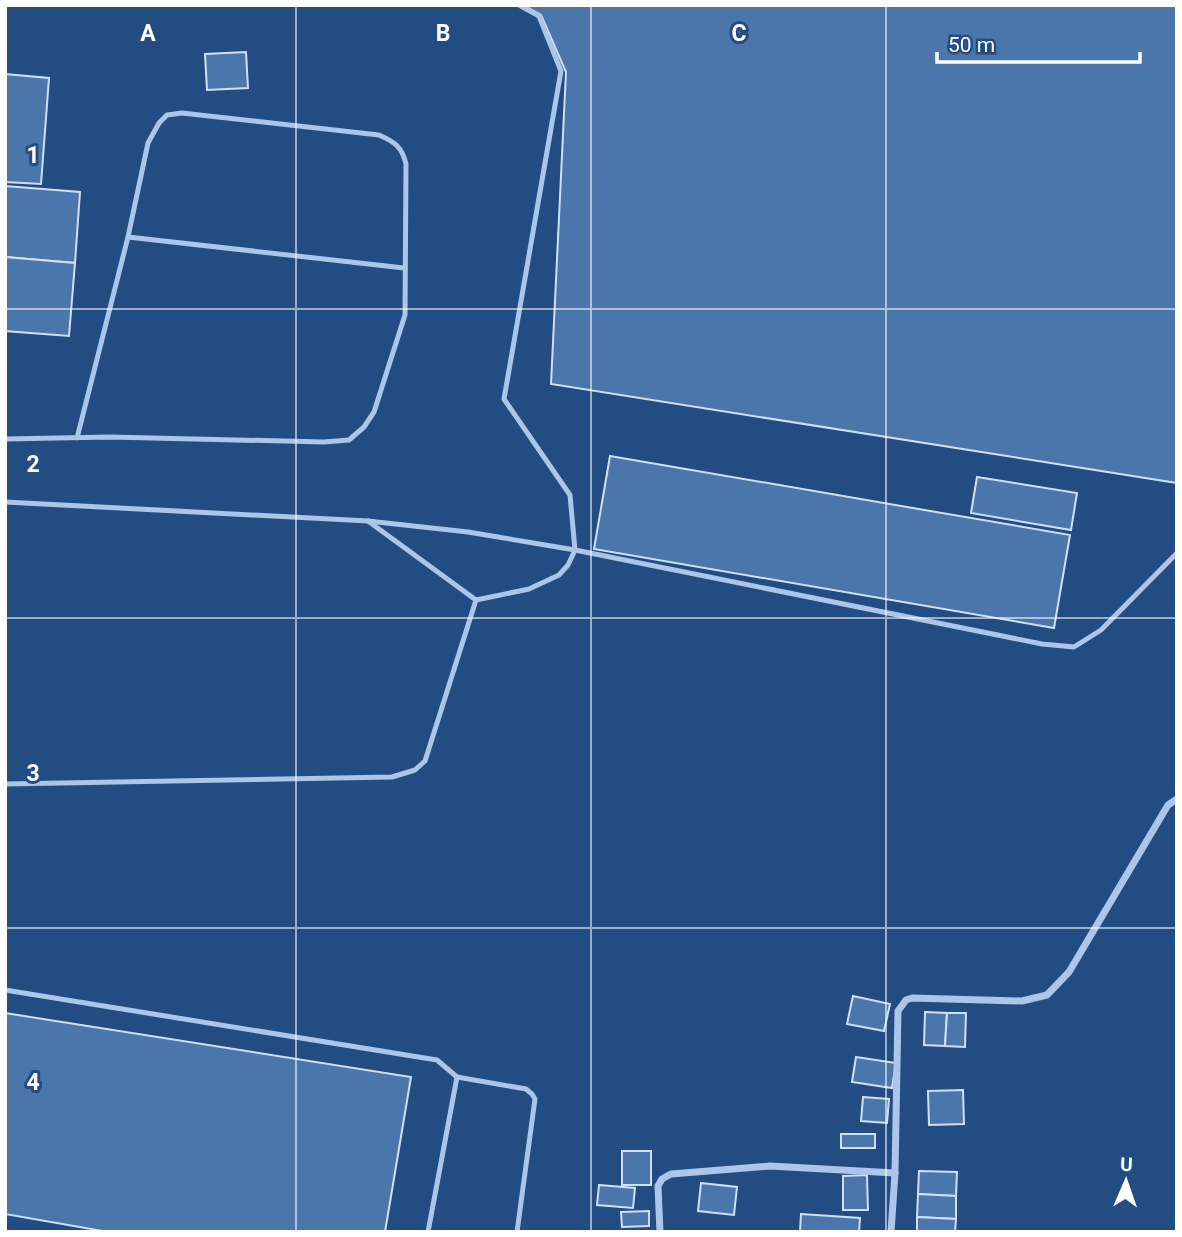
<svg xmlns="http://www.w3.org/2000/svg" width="1182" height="1237" viewBox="0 0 1182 1237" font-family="Roboto,sans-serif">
  <rect width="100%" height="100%" fill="#234c83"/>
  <!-- building -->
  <g fill="#4b76ab" stroke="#cfe0f6" stroke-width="2">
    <path d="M523,5H1177V483L551,384L566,72L541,15Z"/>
    <path d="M246,52L248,88L207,90L205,54Z"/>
    <path d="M5,74L49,78L41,184L5,182Z"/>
    <path d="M5,186L80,192L75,263L5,257Z"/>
    <path d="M5,257L75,263L69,336L5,331Z"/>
    <path d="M610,456L1070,535L1054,628L594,549Z"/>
    <path d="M977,477L1077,493L1071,530L971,513Z"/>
    <path d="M853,996L890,1004L884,1031L847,1024Z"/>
    <path d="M925,1012L947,1013L945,1046L924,1045Z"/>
    <path d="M5,1013L411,1077L385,1232H108L5,1214Z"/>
    <path d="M947,1013H966L965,1047L945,1046Z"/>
    <path d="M856,1057L896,1063L892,1088L852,1082Z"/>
    <path d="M963,1090L964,1124L929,1125L928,1091Z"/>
    <path d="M863,1097L889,1099L887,1123L861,1121Z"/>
    <rect x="841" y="1134" width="34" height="14"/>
    <rect x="622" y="1151" width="29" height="34"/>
    <path d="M919,1171L957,1172L956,1196L918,1194Z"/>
    <path d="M867,1175L868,1210H843V1176Z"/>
    <path d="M701,1183L737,1187L734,1215L698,1211Z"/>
    <path d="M599,1185L635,1188L633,1208L597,1205Z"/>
    <path d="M918,1194L956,1196V1219L917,1217Z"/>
    <path d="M649,1211V1226L622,1227L621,1212Z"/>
    <path d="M801,1214L860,1218L859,1232H800Z"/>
    <path d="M917,1217L956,1219L955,1232H917Z"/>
  </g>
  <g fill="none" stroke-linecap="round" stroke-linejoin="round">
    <!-- service -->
    <g stroke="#abc6e8" stroke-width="5">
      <path d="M128,237L404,268"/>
      <path d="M5,439L110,437L324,442L349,440L364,427L374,412L405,315L406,164C402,147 395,142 379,135L182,113L167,115L159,123L148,143L128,237L77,438"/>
      <path d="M5,502L368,521L476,600"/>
      <path d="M368,521L468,532L575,550L1042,644L1074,647L1101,630L1177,553"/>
      <path d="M5,784L392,777L415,770L425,761L476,600L529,589L559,575L568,565L575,550L570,495L504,399L561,71L539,16L519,5"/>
      <path d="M5,990L437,1060L457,1077L428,1232"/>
      <path d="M457,1077L526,1089L532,1094L535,1099L517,1232"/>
    </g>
    <!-- minor -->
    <g stroke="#abc6e8" stroke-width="7">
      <path d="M660,1232L658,1186L662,1179L671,1174L770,1166L895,1173"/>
      <path d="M891,1232L895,1173L898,1011L906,1000L912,998L1022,1001L1047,995L1069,972L1168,805L1177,799"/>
    </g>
  </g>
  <!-- grid -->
  <path fill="none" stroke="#fff" stroke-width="2" stroke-opacity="0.55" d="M296,5V1232M591,5V1232M886,5V1232M5,309H1177M5,618H1177M5,928H1177"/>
  <g font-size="23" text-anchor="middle" font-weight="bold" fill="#fff" stroke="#234c83" stroke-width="6" stroke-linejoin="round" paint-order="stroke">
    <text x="148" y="41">A</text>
    <text x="443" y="41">B</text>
    <text x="739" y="41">C</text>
    <text x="33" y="163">1</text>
    <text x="33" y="472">2</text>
    <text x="33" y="781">3</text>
    <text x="33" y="1090">4</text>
  </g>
  <!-- border -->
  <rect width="1182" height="1237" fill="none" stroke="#ffffff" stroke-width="14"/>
  <!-- north arrow -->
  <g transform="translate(1126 1181) rotate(2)" stroke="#234c83" stroke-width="5" paint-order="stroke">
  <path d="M0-5L12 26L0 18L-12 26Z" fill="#ffffff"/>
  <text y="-10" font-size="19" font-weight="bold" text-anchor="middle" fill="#ffffff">U</text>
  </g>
  <!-- scale -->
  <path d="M937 52v10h203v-10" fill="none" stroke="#ffffff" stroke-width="3.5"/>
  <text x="948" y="52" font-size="21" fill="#ffffff" stroke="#234c83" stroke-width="5" paint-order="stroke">50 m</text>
</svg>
